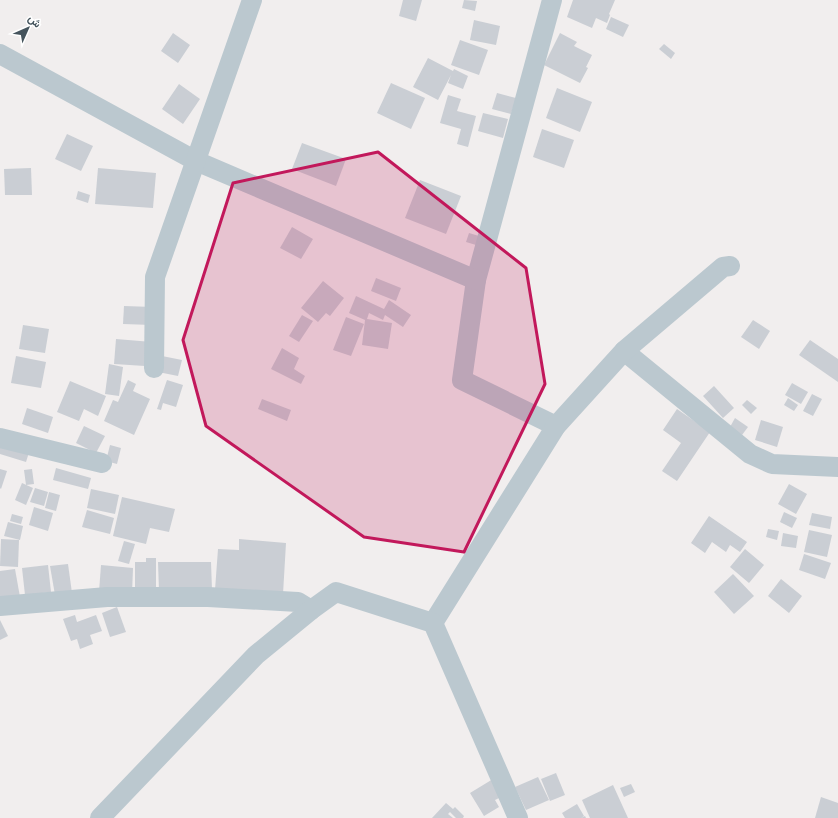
<svg xmlns="http://www.w3.org/2000/svg" width="838" height="818" viewBox="0 0 838 818" font-family="'IBM Plex Sans',Vazirmatn,sans-serif">
  <rect width="100%" height="100%" fill="#f1eeee"/>
  <!-- building -->
  <g fill="#caced4">
    <path d="M403,0H422L416,21L399,16Z"/>
    <path d="M464,0L477,1L475,11L462,8Z"/>
    <path d="M573,0H615L609,14L610,15L607,23L596,18L592,28L567,17Z"/>
    <path d="M611,17L629,25L623,37L606,29Z"/>
    <path d="M474,20L500,26L496,45L470,40Z"/>
    <path d="M173,33L190,45L178,63L161,51Z"/>
    <path d="M560,33L577,42L574,46L592,55L586,67L588,68L580,83L544,65Z"/>
    <path d="M460,40L488,50L479,75L451,65Z"/>
    <path d="M664,44L675,53L671,59L659,49Z"/>
    <path d="M428,58L453,71L454,69L468,76L463,89L448,83L451,75L438,100L413,87Z"/>
    <path d="M391,83L425,98L411,129L377,113Z"/>
    <path d="M179,84L200,99L183,124L162,109Z"/>
    <path d="M557,88L592,102L580,132L546,118Z"/>
    <path d="M497,93L516,98L511,114L492,109Z"/>
    <path d="M448,95L461,99L457,111L476,116L468,147L457,144L461,129L440,123Z"/>
    <path d="M483,113L508,119L503,138L478,131Z"/>
    <path d="M542,129L574,140L564,168L533,157Z"/>
    <path d="M67,134L93,146L81,171L55,159Z"/>
    <path d="M302,143L346,159L336,186L292,169Z"/>
    <path d="M31,168L32,195H5L4,169Z"/>
    <path d="M98,168L156,173L153,208L95,204Z"/>
    <path d="M420,180L461,196L446,234L405,218Z"/>
    <path d="M78,191L90,195L88,203L76,199Z"/>
    <path d="M292,227L313,239L301,259L280,248Z"/>
    <path d="M469,233L479,236L476,245L466,242Z"/>
    <path d="M376,278L401,288L396,301L371,291Z"/>
    <path d="M323,281L344,298L330,316L326,313L318,322L301,308Z"/>
    <path d="M356,296L384,309L389,300L411,315L403,327L385,315L383,320L369,313L367,319L392,323L388,349L362,345L365,320L349,313Z"/>
    <path d="M124,306L153,307L152,325L123,324Z"/>
    <path d="M302,315L313,321L299,342L289,336Z"/>
    <path d="M346,317L364,324L351,356L333,350Z"/>
    <path d="M753,320L770,331L759,349L741,337Z"/>
    <path d="M23,325L49,329L45,353L19,349Z"/>
    <path d="M116,339L152,342L145,366L114,364Z"/>
    <path d="M810,340L838,359V382L799,355Z"/>
    <path d="M282,348L299,358L294,369L305,376L301,384L271,369Z"/>
    <path d="M16,356L46,362L41,388L11,383Z"/>
    <path d="M162,356L182,360L178,376L158,372Z"/>
    <path d="M109,364L123,367L119,396L105,394Z"/>
    <path d="M128,380L136,384L133,391L150,399L134,435L104,421L113,400L118,402Z"/>
    <path d="M167,380L183,385L176,407L163,403L161,410L157,409Z"/>
    <path d="M70,381L106,396L98,416L84,409L79,421L57,412Z"/>
    <path d="M792,383L808,392L801,404L785,395Z"/>
    <path d="M714,386L734,408L723,418L703,396Z"/>
    <path d="M812,394L822,399L813,416L803,411Z"/>
    <path d="M788,398L798,405L794,411L784,405Z"/>
    <path d="M262,399L291,410L287,421L258,409Z"/>
    <path d="M747,400L757,408L751,414L742,405Z"/>
    <path d="M27,408L53,417L48,433L22,424Z"/>
    <path d="M677,409L710,432L677,481L662,471L681,443L663,430Z"/>
    <path d="M735,418L748,427L742,435L730,427Z"/>
    <path d="M761,420L783,427L777,447L755,440Z"/>
    <path d="M84,426L105,436L96,453L76,443Z"/>
    <path d="M0,433L32,443L26,462L0,454Z"/>
    <path d="M110,445L121,448L117,464L106,461Z"/>
    <path d="M56,468L91,478L88,489L53,480Z"/>
    <path d="M0,469L7,471L1,489L0,488Z"/>
    <path d="M32,469L34,484L26,485L24,470Z"/>
    <path d="M22,483L33,488L26,505L15,500Z"/>
    <path d="M789,484L807,494L796,514L778,504Z"/>
    <path d="M35,488L48,492L44,506L30,502Z"/>
    <path d="M91,489L119,495L115,514L87,508Z"/>
    <path d="M49,492L60,495L56,511L45,508Z"/>
    <path d="M122,497L175,509L169,532L150,528L146,544L113,536Z"/>
    <path d="M34,507L53,513L48,531L29,525Z"/>
    <path d="M87,510L114,518L110,534L82,527Z"/>
    <path d="M784,512L797,518L792,528L780,522Z"/>
    <path d="M812,513L832,517L830,529L809,525Z"/>
    <path d="M12,514L23,517L21,524L10,521Z"/>
    <path d="M709,516L747,542L740,552L730,545L726,552L712,542L705,553L691,543Z"/>
    <path d="M8,522L23,526L20,540L4,536Z"/>
    <path d="M768,529L779,531L777,540L766,537Z"/>
    <path d="M809,530L832,535L827,557L804,552Z"/>
    <path d="M783,533L798,536L796,548L781,546Z"/>
    <path d="M1,539L19,540L18,567L0,566Z"/>
    <path d="M239,539L286,543L283,594L215,590L218,549L239,550Z"/>
    <path d="M124,541L135,544L129,564L118,561Z"/>
    <path d="M745,549L764,565L749,583L730,567Z"/>
    <path d="M804,554L831,563L825,579L799,570Z"/>
    <path d="M146,558H156V589H135V562H146Z"/>
    <path d="M158,562H211L212,590L159,591Z"/>
    <path d="M68,564L72,593L55,595L50,566Z"/>
    <path d="M48,565L51,592L25,595L22,568Z"/>
    <path d="M101,565L133,568L132,594L99,592Z"/>
    <path d="M15,569L20,597L0,600V571Z"/>
    <path d="M733,574L754,596L734,614L714,592Z"/>
    <path d="M781,579L802,596L789,613L768,596Z"/>
    <path d="M117,607L126,632L110,637L102,613Z"/>
    <path d="M75,615L77,622L96,615L102,631L90,635L93,644L80,649L77,639L71,641L63,619Z"/>
    <path d="M0,620L8,636L0,640Z"/>
    <path d="M556,773L565,795L550,801L541,779Z"/>
    <path d="M538,777L549,800L526,810L515,787Z"/>
    <path d="M493,779L503,796L495,800L499,807L484,816L470,793Z"/>
    <path d="M631,784L635,792L624,797L620,788Z"/>
    <path d="M613,785L628,818H590L582,800Z"/>
    <path d="M821,797L838,803V818H815Z"/>
    <path d="M446,803L453,809L455,807L464,816L463,818H456L450,812L448,814L453,818H432Z"/>
    <path d="M577,804L584,816L581,818L585,816L586,818H565L562,813Z"/>
  </g>
  <g fill="none" stroke-linecap="round" stroke-linejoin="round">
    <!-- minor -->
    <g stroke="#bbc8cf" stroke-width="20">
      <path d="M552,0L476,280L462,380L556,426"/>
      <path d="M0,54L196,161L476,280"/>
      <path d="M624,351L750,454L772,464L838,467"/>
      <path d="M154,368L155,277L252,0"/>
      <path d="M0,438L102,463"/>
      <path d="M0,606L107,597H208L298,602L311,610"/>
      <path d="M433,623L556,426L624,351L723,267L730,266"/>
      <path d="M100,818L256,655L311,610L336,592L433,623L518,818"/>
    </g>
  </g>
  <!-- marked area -->
  <path fill="#c2185b" fill-opacity="0.2" stroke="#c2185b" stroke-width="3" stroke-linejoin="round" d="M378,152L526,268L545,384L464,552L364,537L206,426L183,340L233,183Z"/>
  <!-- north arrow -->
  <g transform="translate(28 28) rotate(45)" stroke="#ffffff" stroke-width="3" paint-order="stroke">
  <path d="M0-3L7 15L0 10L-7 15Z" fill="#45545d"/>
  <text y="-6" font-size="11" font-weight="bold" text-anchor="middle" fill="#45545d">ش</text>
  </g>
</svg>
